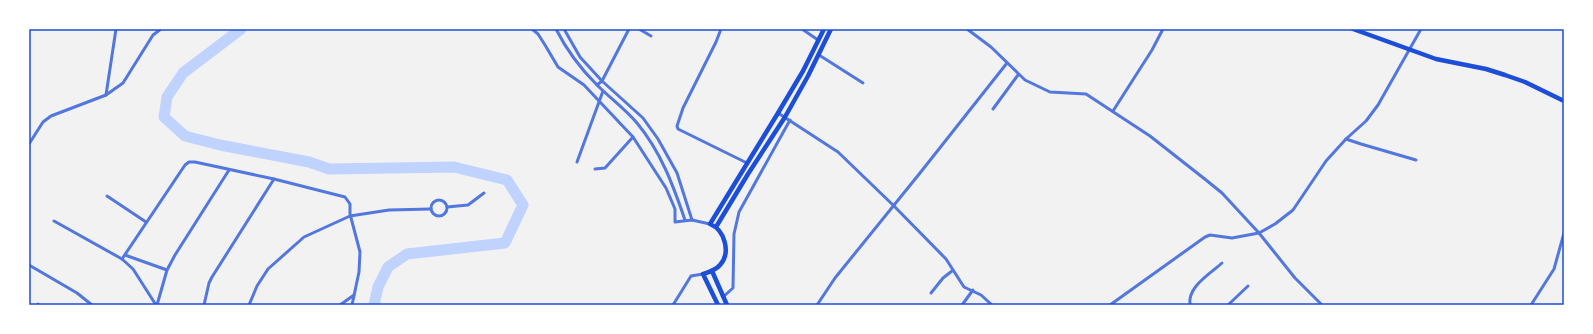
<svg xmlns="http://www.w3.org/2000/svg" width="1593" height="334" viewBox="0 0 1593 334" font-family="'DejaVu Sans',sans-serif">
  <rect width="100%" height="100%" fill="#f2f2f2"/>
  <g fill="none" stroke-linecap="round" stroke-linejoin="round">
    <!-- river -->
    <path stroke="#bfd3fe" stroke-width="11" d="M241,29L183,73L167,97L164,117L185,136L220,145L309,162L329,169L454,167L507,180L523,205L505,243L407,254L388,267L378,287L374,305"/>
    <!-- minor -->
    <g stroke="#5277de" stroke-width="3">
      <path d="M532,29L538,34L545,45L558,67L584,85L633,137L666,188L675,209V222L692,220L710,224"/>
      <path d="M556,29C567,51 580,68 597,85C610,98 625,109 637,123C661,152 673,185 685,220"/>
      <path d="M564,29L580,57L602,81L643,118L658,139L677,173L692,220"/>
      <path d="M639,29L651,36"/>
      <path d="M721,29L716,42L683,108L677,126L678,129L747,163"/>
      <path d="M802,29L818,40"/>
      <path d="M967,29L991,47L1025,80L1050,92L1086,94L1150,136L1206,180L1222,193L1259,233L1295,278L1322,305"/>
      <path d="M819,55L863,83"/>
      <path d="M597,85L602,81L629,29"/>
      <path d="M106,95L116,29"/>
      <path d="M993,109L1018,75"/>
      <path d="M1113,111L1152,50L1163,29"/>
      <path d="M778,113L838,152L893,205L946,259L964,287L981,295L992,305"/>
      <path d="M1346,139L1361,144L1416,160"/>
      <path d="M29,144L43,122L51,116L106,95L123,83L153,35L161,29"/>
      <path d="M577,162L603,91"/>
      <path d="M595,169L605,168L633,137"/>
      <path d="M107,196L146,222"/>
      <circle cx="439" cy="208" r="8"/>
      <path d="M447,207L468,205L484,193"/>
      <path d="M54,221L122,259L133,269L156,305"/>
      <path d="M125,255L167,270"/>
      <path d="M122,259L185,165L189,162H195L274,179L345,197L350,204V214L360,252L359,272L352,305"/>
      <path d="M29,265L77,293L92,305"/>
      <path d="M931,293L943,278L952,271"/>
      <path d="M723,297L733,288L734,234L739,212L790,120"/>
      <path d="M38,305V304"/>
      <path d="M157,305L167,270L175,255L229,170"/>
      <path d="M204,305L209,283L212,277L274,179"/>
      <path d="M249,305L257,286L268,269L304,237L350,216L389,210L431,209"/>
      <path d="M340,305L354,295"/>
      <path d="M673,305L691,276L703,274"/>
      <path d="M817,305L835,278L920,173L1007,63"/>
      <path d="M962,305L973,290"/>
      <path d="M1110,305L1205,237L1210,235L1232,238L1259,233L1275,224L1293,210L1326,161L1346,139L1366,121L1378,105L1421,29"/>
      <path d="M1190,305C1187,287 1210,274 1222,263"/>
      <path d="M1228,305L1248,286"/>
      <path d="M1531,305L1554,269L1564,233"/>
    </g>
    <!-- secondary -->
    <g stroke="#1d4ed8" stroke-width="4.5">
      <path d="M1353,29L1436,59L1486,69L1505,75L1525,82L1564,101"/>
      <path d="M716,227L748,174L785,117L808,76L831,29"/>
      <path d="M712,271L727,305"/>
      <path d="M718,305L703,274C709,272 716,270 720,265C731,253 725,230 710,224L778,113L803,71L824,29"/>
    </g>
  </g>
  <!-- border -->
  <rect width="1593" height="334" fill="none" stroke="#ffffff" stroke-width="60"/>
  <rect x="30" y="30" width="1533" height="274" fill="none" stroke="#1d4ed8" stroke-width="1.5"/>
</svg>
